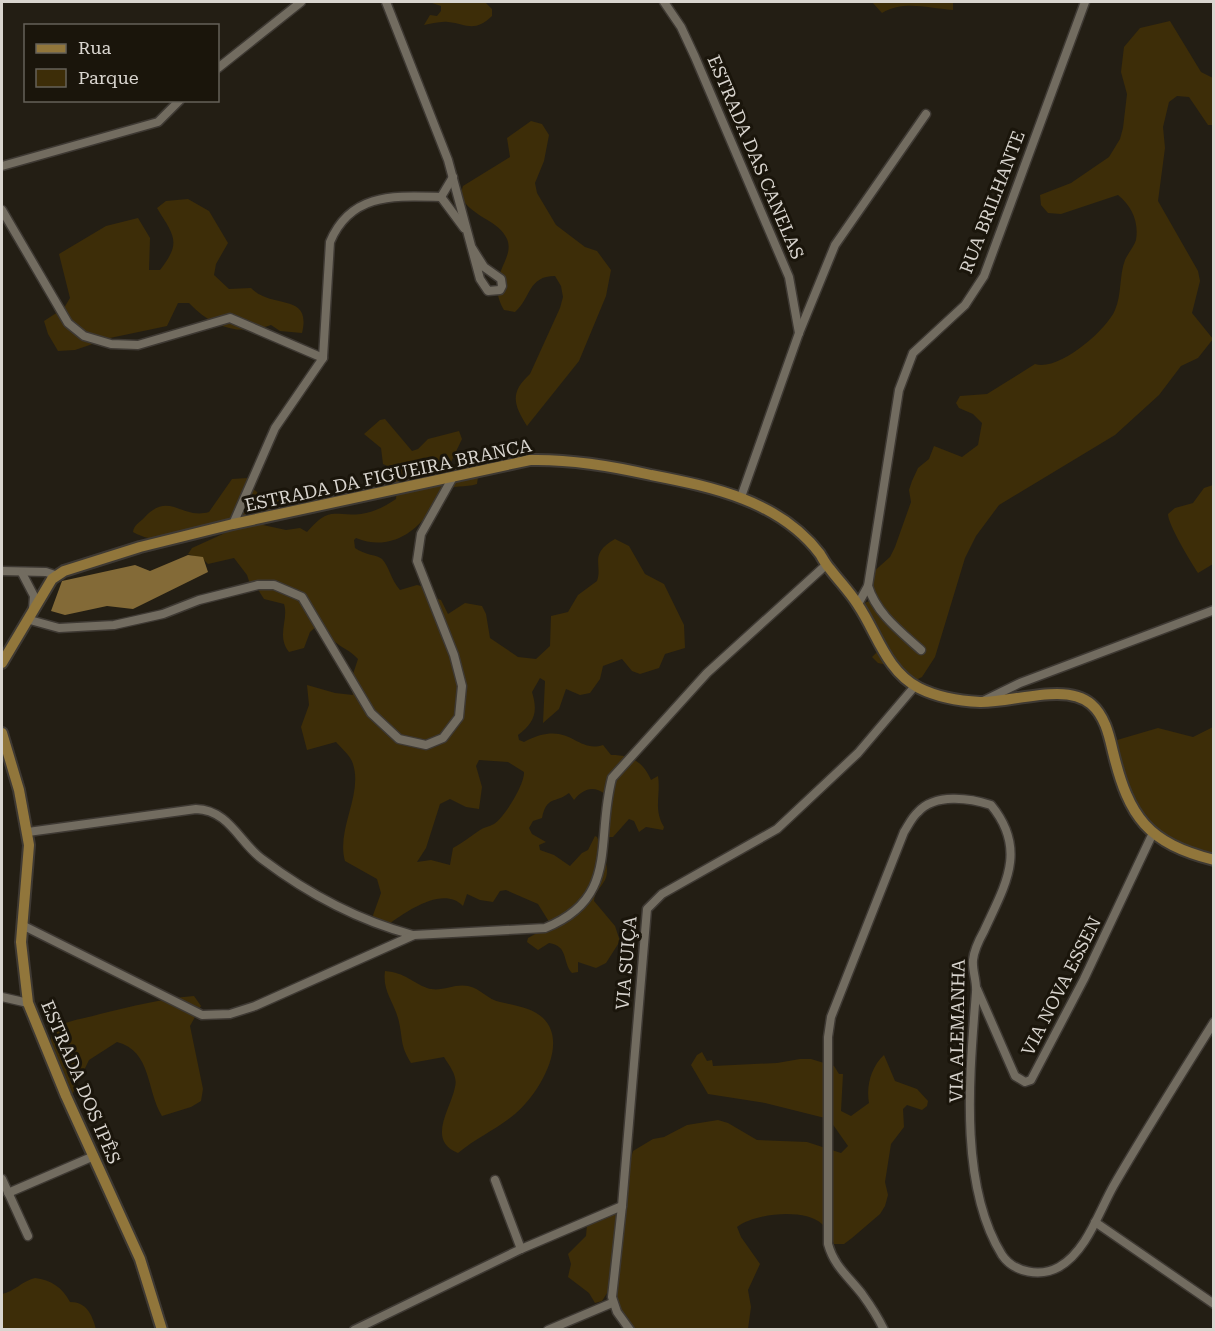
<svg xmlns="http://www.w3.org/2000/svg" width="1215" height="1331" viewBox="0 0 1215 1331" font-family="'Roboto Serif',serif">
  <rect width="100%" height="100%" fill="#231e14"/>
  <!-- green -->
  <g fill="#3d2d08" fill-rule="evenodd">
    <path d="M429,2H485L492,9V16C474,33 467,24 448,22C440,21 431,24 424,25L430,15L437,16L441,11V6Z"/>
    <path d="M872,2H953V10C927,8 904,0 882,13Z"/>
    <path d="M1170,21L1201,72L1213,78V125H1208L1189,97L1177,96L1169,102L1163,127L1165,148L1158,201L1198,271L1200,281L1192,313L1213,339L1198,358L1181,366L1159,395L1115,435L999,505L976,536L965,558L935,657L922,677L914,681L891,666L878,663L872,657L878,651L862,604L872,600L871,574L890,557L895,547L911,502L909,490L912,481L918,468L929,459L934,446L962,457L978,445L982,423L973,414L959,408L956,403L960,396L987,394L1035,364C1058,372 1107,330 1115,310C1122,294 1119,276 1125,260C1128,253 1134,247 1136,240C1139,222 1132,206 1118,195L1061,214L1048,213L1041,205L1040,195L1071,183L1109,157L1120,139L1123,128L1127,94L1121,72L1124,47L1140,28Z"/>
    <path d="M531,121L542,124L549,135L544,161L535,183L537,193L556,225L585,247L597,251L611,270L606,296L579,361L527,426C514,405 509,393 530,374L560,308L563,297L561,286L555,276C528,276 531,298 515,312L504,310C484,276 516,260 507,239C499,220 474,219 460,196L463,186L510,157L507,138Z"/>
    <path d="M188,199L209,211L228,243L216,264L214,275L229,289L251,288C272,310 312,292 302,333L280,331L271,325C239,336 213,328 189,303H178L167,326L110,338L75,350L58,351L48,334L44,321L64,308L70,298L59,254L106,226L138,218L150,238L149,270H160C182,242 174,236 157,208L166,201Z"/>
    <path d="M385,419L412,451L418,449L428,439L459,431L462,439L450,464L479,470L477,484C465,488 453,484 441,492C433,497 434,505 429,512C412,537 385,550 356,538L354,540L355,548C364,555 378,555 382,559C389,566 391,580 400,590L417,585L429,588L432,597L441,600L448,614L465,603L482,606L486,614L490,638L518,657L536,659L550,646L551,616L568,612L578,595L597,581C603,565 588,554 615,539L629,546L645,574L664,584L684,625L685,648L665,654L659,668L640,674L632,671L622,659L603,666L600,679L590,693L580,695L566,689L559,709L543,723L545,681L540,678L532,692C538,712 535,722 518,735L519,740L524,742C570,718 575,754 603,745L611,755C630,755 643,761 651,780L658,776C661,795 653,809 664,827L663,830L646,827L639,832L634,821L629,819L613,837H608L605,833V794C593,785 583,789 574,800L569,793C555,804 547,795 542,818L533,821L529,828L532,834L546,842L539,845L540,850L554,855L570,866L582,853L588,850L595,836L597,837C602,851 611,867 605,880C600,889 595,891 594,901L615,926L620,941L606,963L596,968L578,962V972L572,973C562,962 569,946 549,943L538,950L527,942L528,938L551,925L538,904L506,890L500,891L493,902L480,900L467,894L463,906C443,885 406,912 389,924L372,918L381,893L377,879L345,861C336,829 363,795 353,764C351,756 341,748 336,742L307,750L301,727L309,705L307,685L335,693L353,695L350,683L358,659C350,650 342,648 335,642C329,636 327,629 320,623L310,632L304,648L289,652C276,636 289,619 284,604L264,599L257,588L251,587L247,575L234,558L208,564L203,559L188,554L192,548L236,528C205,533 162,549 133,532C134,525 139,523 144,518C169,490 181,520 209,512L232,479L248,478L247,484L257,492L262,501L274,502L279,499L295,509L263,525L286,530L300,528L307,532C331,505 333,517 361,514C374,512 386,506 396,499C397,487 398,469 383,464L381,448L364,434L380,420ZM479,760L508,762L524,772C525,784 504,818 494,824C489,827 484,827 480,830C471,836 464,842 453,848L450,865L431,860L417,862L426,848L440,804L450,799L466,807L479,809L482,787L476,766Z"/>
    <path d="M1213,485V564L1198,573C1191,562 1168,525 1168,514L1175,508L1193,503L1204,488Z"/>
    <path d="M1213,727V858L1154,837L1124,782L1117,740L1158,728L1193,737Z"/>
    <path d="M385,971C406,973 411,982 427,988C441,993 454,983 468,986C480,988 488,1000 500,1002C513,1005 533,1008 543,1018C570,1044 537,1096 515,1114C497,1129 476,1138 458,1153C426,1140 451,1109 455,1087C458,1076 450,1067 444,1057L411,1063C400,1045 403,1040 399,1022C395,1003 382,992 385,971Z"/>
    <path d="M194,996L201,1006L190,1026L203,1089L201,1101L191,1107L162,1116C146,1090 152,1051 117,1042L89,1060L72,1095L51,1042L52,1029C68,1020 83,1019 100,1014C134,1006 159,999 194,996Z"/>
    <path d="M702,1052L707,1061L712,1060L713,1066L777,1063L800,1059H811L834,1066L839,1074H843L841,1111L851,1116L869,1103C866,1086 871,1067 884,1055L895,1081L917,1089L928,1101L927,1106L922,1110L907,1105L903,1109L904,1127L891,1144L885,1182L888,1195L885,1206L880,1214L852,1238L844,1244H834C831,1238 827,1229 822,1224C805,1208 755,1213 737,1227L741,1237L760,1264L748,1290L751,1307L748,1329H623L619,1323L612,1290H609L602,1301L595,1303L589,1293L568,1277L571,1264L568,1254L586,1236L587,1225L616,1208L633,1151L653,1139L664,1137L687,1125L718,1120L728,1123L757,1140L807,1142L841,1153L848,1146L829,1119L765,1103L708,1094L691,1065L697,1055Z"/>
    <path d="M35,1278C51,1280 62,1287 70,1302C87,1302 92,1315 96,1329H2V1294C14,1292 22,1281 35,1278Z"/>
  </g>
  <!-- water -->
  <path fill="#836a37" d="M188,555L203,557L208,572L133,609L107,606L65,615L51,611L62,581L135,565L150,571Z"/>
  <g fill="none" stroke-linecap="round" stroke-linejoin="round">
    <defs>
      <g id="minor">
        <path d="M386,2L448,160L480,279L488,291L500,290L502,286L501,279L484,267L472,248"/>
        <path d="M664,2L681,27L695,57L789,277L799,333"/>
        <path d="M218,68L301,2"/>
        <path d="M2,166L158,122L180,100"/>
        <path d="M441,197L464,228"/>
        <path d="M441,197L453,177"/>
        <path d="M2,210L68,323L84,336L111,344L138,345L230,318L323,358"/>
        <path d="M741,497L799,333L835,245L926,114"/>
        <path d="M233,524L275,428L323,358L330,242C351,192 395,196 441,197"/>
        <path d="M2,571L46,572L55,575"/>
        <path d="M22,573L34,596L33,609"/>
        <path d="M868,586C876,613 900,631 921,650"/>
        <path d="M858,604L868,586L899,390L913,353L965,305L984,276L1085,2"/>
        <path d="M30,620L59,628L114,625L163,614L199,600L258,585H274L302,597L371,713L399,739L426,745L443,738L459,717L462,686L454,655L417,561L421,534L453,477"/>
        <path d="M983,701L1020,683L1214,610"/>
        <path d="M28,832L196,809C229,810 239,842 262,859C307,893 360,921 413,935"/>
        <path d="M22,925L202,1015L230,1014L255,1006L414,935L545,928C620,898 595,842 612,778L707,673L826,565"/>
        <path d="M977,989L1015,1076L1025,1082L1031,1080L1084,979L1152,835"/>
        <path d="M2,997L28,1003"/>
        <path d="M2,1179L28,1236"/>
        <path d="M495,1180L521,1249"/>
        <path d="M8,1193L94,1156"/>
        <path d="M1095,1222L1214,1304"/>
        <path d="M354,1330L521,1249L622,1206"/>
        <path d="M548,1330L612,1303"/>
        <path d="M630,1330L617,1312L612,1297L622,1206L647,909L662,894L777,829L858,753L915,686"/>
        <path d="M884,1330C878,1317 870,1305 862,1294C848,1276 834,1266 828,1244V1037L831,1017L904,832C908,826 912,817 918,812C935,793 970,798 991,805C1028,850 1005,885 984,931C979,940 974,950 973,960C972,971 977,981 976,992C970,1071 958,1184 1002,1255C1014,1273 1041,1277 1059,1267C1087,1251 1099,1211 1114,1185C1146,1130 1180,1076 1214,1022"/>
      </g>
      <g id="major">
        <path d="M2,663L52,579L64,571L140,547L233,524L530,460C571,459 612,466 651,475C713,487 780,501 820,554C823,559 826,565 830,569C839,581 850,592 858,605C877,633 886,671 919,688C937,697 959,701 980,702C1011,703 1066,682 1091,704C1105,716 1109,735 1113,752C1129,818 1148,843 1214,860"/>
        <path d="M2,733L19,790L29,845L21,942L28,1003L66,1096L140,1259L162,1330"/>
      </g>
    </defs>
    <!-- minor casing -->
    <use href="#minor" stroke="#3e3933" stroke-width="11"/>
    <!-- major casing -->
    <use href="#major" stroke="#3e3933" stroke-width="14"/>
    <!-- minor -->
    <use href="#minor" stroke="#726c60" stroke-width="8"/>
    <!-- major -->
    <use href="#major" stroke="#91763b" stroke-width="10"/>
  </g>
  <g text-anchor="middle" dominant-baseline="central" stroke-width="6" stroke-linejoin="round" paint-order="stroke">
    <!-- street labels -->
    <g font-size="18" fill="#d9d5cf" stroke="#1a150b">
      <text transform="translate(756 157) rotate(67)">ESTRADA DAS CANELAS</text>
      <text transform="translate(992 202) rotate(-69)">RUA BRILHANTE</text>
      <text transform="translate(388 475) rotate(-12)">ESTRADA DA FIGUEIRA BRANCA</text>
      <text transform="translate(626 963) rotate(-85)">VIA SUIÇA</text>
      <text transform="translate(1061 986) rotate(-63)">VIA NOVA ESSEN</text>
      <text transform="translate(957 1031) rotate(-89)">VIA ALEMANHA</text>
      <text transform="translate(81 1082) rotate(67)">ESTRADA DOS IPÊS</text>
    </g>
  </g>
  <!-- border -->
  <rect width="1215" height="1331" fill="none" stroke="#d9d5cf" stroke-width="6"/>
  <!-- legend -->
  <rect x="24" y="24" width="195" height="78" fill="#1a150b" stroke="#666259" stroke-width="1.5"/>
  <rect x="36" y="44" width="30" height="9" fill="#91763b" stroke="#666259" stroke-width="1.5"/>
  <text x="78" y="54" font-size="18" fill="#d9d5cf">Rua</text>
  <rect x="36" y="69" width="30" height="18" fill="#3d2d08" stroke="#666259" stroke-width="1.5"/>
  <text x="78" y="84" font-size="18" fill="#d9d5cf">Parque</text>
</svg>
